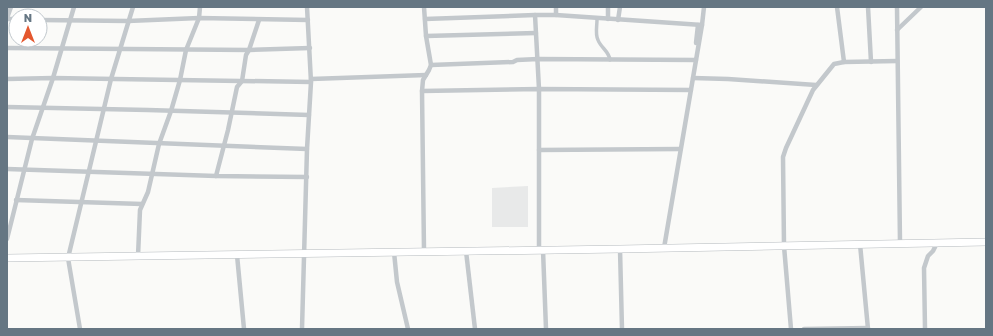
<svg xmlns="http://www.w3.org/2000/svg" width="993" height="336" viewBox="0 0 993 336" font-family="'Golos Text',sans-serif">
  <rect width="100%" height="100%" fill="#fafaf8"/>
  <!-- built -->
  <path fill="#e8e9e9" d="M528,186V227H492V188Z"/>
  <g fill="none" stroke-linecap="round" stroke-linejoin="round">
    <defs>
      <path id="primary" d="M7,258L620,249L986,242"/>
    </defs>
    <!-- primary casing -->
    <use href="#primary" stroke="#b5babe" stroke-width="8"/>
    <!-- pedestrian -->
    <path stroke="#c3c8cc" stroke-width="3.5" d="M597,20C597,26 595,34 598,40C601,48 609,51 610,60"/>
    <!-- minor -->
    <g stroke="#c3c8cc" stroke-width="4.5">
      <path d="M608,7V19"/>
      <path d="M837,7L844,62"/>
      <path d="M868,7L871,62"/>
      <path d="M897,7L900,243"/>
      <path d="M535,15L539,89V250"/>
      <path d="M556,15V7"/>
      <path d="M7,18L11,7"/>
      <path d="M7,19H16"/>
      <path d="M425,19L535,15H556L702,25"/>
      <path d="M40,20L128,21L199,18L308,20"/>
      <path d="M618,20L620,7"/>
      <path d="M897,30L921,7"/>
      <path d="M426,36L536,33"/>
      <path d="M696,43L698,25"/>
      <path d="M7,48L249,50L310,48"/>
      <path d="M431,65L513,62L517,60L538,59L696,60"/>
      <path d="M693,78L728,79L816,85"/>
      <path d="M7,79L53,78L311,82"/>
      <path d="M311,79L426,75"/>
      <path d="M422,91L539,89L691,90"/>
      <path d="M7,107L148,110L309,115"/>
      <path d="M7,137L307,149"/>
      <path d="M539,150L680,149"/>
      <path d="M7,169L216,176L307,177"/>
      <path d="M216,176L228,130L237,87L242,81L246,55L249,50L259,20"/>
      <path d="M16,200L142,204"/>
      <path d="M7,239L32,139L53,78L74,7"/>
      <path d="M860,244L868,329"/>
      <path d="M664,248L702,25L704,7"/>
      <path d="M620,249L622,329"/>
      <path d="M543,250L546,329"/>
      <path d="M424,251L422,91L423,80L429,70L431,65L426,36L424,7"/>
      <path d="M466,251L475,329"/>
      <path d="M394,252L397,282L408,329"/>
      <path d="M237,255L244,329"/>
      <path d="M138,256L140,210L148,192L159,144L171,111L180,80L186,50L199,18L200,7"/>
      <path d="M80,329L68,258L111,79L133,7"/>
      <path d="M302,329L307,149L311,82L307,7"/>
      <path d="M791,329L784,246L783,157L786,148L813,90L834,64L844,62L897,61"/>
      <path d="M804,329L868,328"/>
      <path d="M925,329L924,268L928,256L933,251L937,243"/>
    </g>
    <!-- primary -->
    <use href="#primary" stroke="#fff" stroke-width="7"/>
  </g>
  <!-- border -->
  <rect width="993" height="336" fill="none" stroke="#657683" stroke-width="16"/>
  <!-- north arrow -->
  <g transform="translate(28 28)"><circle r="19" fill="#ffffff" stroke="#c1c8cd"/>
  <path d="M0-3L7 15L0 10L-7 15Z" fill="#e4572e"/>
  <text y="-6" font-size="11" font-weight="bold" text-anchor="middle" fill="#657683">N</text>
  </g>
</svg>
